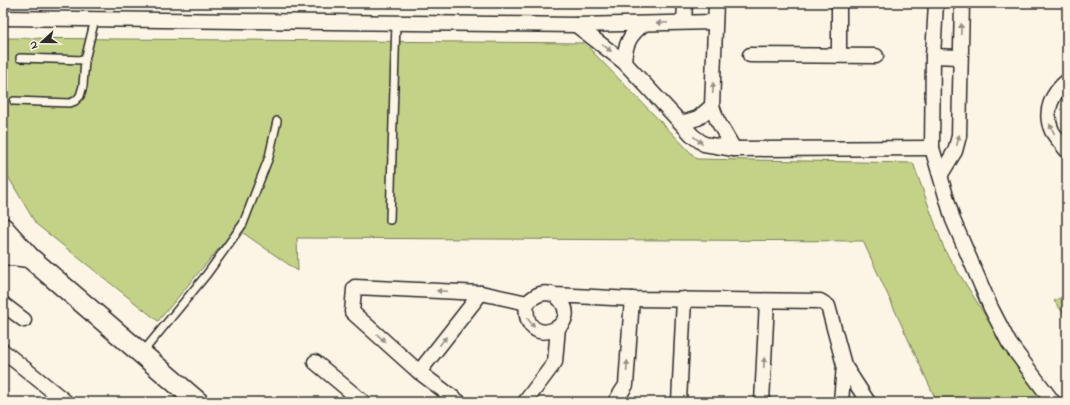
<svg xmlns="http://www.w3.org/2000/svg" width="1070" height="405" viewBox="0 0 1070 405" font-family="'Indie Flower',sans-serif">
  <rect width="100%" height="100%" fill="#fcf5e5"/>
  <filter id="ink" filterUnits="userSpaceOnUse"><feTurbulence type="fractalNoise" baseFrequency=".025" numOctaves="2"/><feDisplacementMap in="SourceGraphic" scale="8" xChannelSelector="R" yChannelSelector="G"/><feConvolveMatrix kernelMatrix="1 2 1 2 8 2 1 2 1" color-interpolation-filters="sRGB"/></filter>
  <g filter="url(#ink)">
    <!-- green -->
    <g fill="#c4d287" stroke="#787e59">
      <path d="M4,38L584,43L697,159L913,163L945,251L1022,374L1044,402H937L863,241L297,238L298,271L236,228L158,321L36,224L3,168Z"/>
      <path d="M1067,294V318L1054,301Z"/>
    </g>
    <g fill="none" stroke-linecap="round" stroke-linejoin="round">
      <defs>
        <g id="lane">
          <path d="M20,58L85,60"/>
          <path d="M14,101L70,103L75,101L80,96L83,86L85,60L95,19"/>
          <path d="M390,220L396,22"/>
          <path d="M142,353L207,274L243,224L269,157L277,121"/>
        </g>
        <g id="street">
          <path d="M716,3L712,106L717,120L734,149"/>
          <path d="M839,3V55"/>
          <path d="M936,3L933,56L932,148L953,220L991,308L1009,343L1053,402"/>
          <path d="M3,18L576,25L715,22"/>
          <path d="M684,22L685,3"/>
          <path d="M576,25L624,62L693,136L704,144L734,149L932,148"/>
          <path d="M750,55L876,56"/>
          <path d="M933,56L959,57"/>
          <path d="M624,62C625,44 630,34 644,24"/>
          <path d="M1067,81C1052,93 1043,112 1052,131C1056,138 1062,144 1067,151"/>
          <path d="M682,123L698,118L712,106"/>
          <path d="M941,174L955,151L959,136L962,3"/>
          <path d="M555,295C592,326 520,355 527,303C536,294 543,291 555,295L632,299L820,301L828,306L844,365L868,402"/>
          <path d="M3,304L24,320"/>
          <path d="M3,351L66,402"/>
          <path d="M315,362L363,402"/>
          <path d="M419,372L481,293"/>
          <path d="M459,402L419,372L352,312L354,289L355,287L481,293L527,303"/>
          <path d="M525,402L555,362L558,327"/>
          <path d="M615,402L626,385L632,299"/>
          <path d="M679,402L684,299"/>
          <path d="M762,402L767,301"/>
          <path d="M841,402L844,365"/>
        </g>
        <g id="secondary">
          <path d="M3,228L29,257L198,402"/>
          <path d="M3,254L29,257"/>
        </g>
      </defs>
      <!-- lane casing -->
      <use href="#lane" stroke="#2b2b2b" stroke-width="10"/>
      <!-- street casing -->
      <use href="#street" stroke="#2b2b2b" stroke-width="17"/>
      <!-- secondary casing -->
      <use href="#secondary" stroke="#2b2b2b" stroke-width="23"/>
      <!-- lane -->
      <use href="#lane" stroke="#fcf5e5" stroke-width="7"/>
      <!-- street -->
      <use href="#street" stroke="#fcf5e5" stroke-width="14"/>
      <!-- secondary -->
      <use href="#secondary" stroke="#fcf5e5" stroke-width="20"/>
    </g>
    <!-- one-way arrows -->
    <defs><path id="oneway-solid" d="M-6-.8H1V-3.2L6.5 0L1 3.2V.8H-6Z"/></defs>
    <g fill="#949088">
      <use href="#oneway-solid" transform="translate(662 23) rotate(178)"/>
      <use href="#oneway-solid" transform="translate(961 29) rotate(-88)"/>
      <use href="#oneway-solid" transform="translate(607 48) rotate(38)"/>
      <use href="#oneway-solid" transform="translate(713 88) rotate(-88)"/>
      <use href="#oneway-solid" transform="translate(1052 129) rotate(-116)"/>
      <use href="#oneway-solid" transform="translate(698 140) rotate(37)"/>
      <use href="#oneway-solid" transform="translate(958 140) rotate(-78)"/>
      <use href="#oneway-solid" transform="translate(442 291) rotate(-177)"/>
      <use href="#oneway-solid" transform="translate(531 323) rotate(52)"/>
      <use href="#oneway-solid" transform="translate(381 338) rotate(42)"/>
      <use href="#oneway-solid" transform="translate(443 341) rotate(-52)"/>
      <use href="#oneway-solid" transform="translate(764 363) rotate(-87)"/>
      <use href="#oneway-solid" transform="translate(627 366) rotate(-86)"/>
    </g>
  </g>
  <!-- margin -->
  <rect width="1070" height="405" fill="none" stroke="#fcf5e5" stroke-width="16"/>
  <rect x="8" y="8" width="1054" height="389" fill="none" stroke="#2b2b2b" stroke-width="1.5" filter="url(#ink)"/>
  <!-- north arrow -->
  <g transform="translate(42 42) rotate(249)" stroke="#fcf5e5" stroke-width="3" paint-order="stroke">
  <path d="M0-3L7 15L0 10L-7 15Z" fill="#2b2b2b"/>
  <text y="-6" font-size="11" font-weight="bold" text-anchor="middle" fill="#2b2b2b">N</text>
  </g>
</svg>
